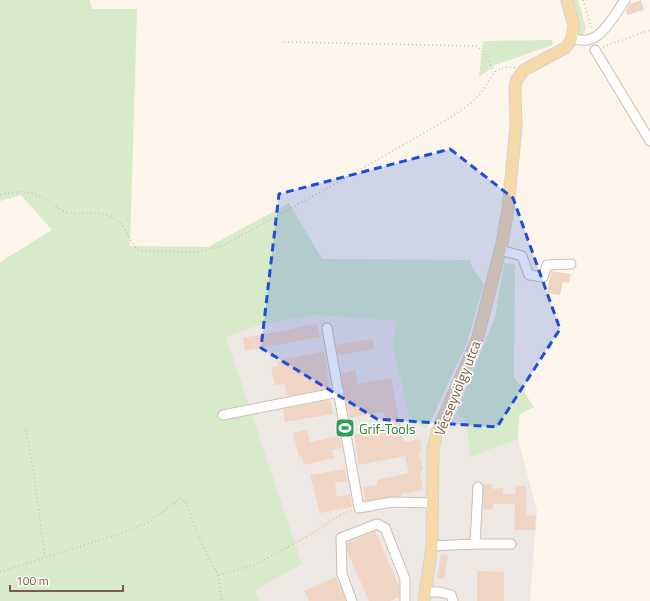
<svg xmlns="http://www.w3.org/2000/svg" width="650" height="601" viewBox="0 0 650 601" font-family="'Titillium Web',sans-serif">
  <rect width="100%" height="100%" fill="#fcf5eb"/>
  <!-- industrial -->
  <path fill="#eee8e4" d="M317,315L398,321L392,344L410,420L427,429L456,414L466,422L470,457L518,439L537,511L530,601H259L255,590L226,337L262,324Z"/>
  <!-- green -->
  <g fill="#d7eaca">
    <path d="M0,0H90L92,9H137L130,246L208,247L289,203L322,259L470,260L473,269L484,284L467,343L427,429L410,420L392,344L397,321L317,315L262,324L226,337L302,564L255,590L259,601H0V262L52,230L21,195L0,201Z"/>
    <path d="M571,0H578L586,28L583,36L578,35Z"/>
    <path d="M552,40L553,45L495,65L479,77L483,41Z"/>
    <path d="M504,263L515,264L514,377L534,407L519,415L518,439L470,457L466,422L456,414L495,317Z"/>
  </g>
  <!-- building -->
  <g fill="#f0d5c4">
    <path d="M641,0L644,10L627,15L626,10L630,4Z"/>
    <path d="M551,271L571,274L569,283L563,282L560,295L547,293Z"/>
    <path d="M317,324L320,337L245,351L243,338Z"/>
    <path d="M373,339L375,349L338,355L336,345Z"/>
    <path d="M324,351L330,388L287,396L285,384L275,385L271,368L278,366L277,361Z"/>
    <path d="M355,370L358,384L391,378L404,442L420,439L422,451L419,452L423,470L420,471L423,490L401,494L402,496L365,501L363,487L377,485V480L409,473L405,456L359,465L354,435L387,429L384,412L349,418L341,373Z"/>
    <path d="M330,400L333,414L285,422L283,409Z"/>
    <path d="M307,430L310,442L339,436L342,448L332,450L334,458L304,465L302,456L299,457L293,433Z"/>
    <path d="M345,469L347,481L335,483L337,497L350,494L352,507L320,513L310,475Z"/>
    <path d="M483,484H492L493,489L503,488V494H515L516,486H526V515L536,516L535,530H514L515,504H493V509H483Z"/>
    <path d="M375,531L399,586V597L390,601H369L347,551V543Z"/>
    <path d="M441,554L448,555L444,579L437,578Z"/>
    <path d="M477,571L504,572V601H477Z"/>
    <path d="M336,577L346,601H309L304,591Z"/>
  </g>
  <g fill="none" stroke-linecap="round" stroke-linejoin="round">
    <defs>
      <g id="minor">
        <path d="M572,38C599,49 612,18 625,0"/>
        <path d="M595,50L650,141"/>
        <path d="M500,250L522,256L529,275L543,277L547,265L571,264"/>
        <path d="M327,328L359,508L392,502L432,503"/>
        <path d="M223,415L339,392"/>
        <path d="M475,544H511"/>
        <path d="M432,546L475,544L478,487"/>
        <path d="M426,592H440L451,595L453,601"/>
        <path d="M352,601L342,574L341,538L377,524L385,528L405,579V601"/>
      </g>
      <path id="major" d="M424,601L432,546L433,449L437,432L477,340L502,243L508,209L516,126L515,86L517,79L524,70L565,48L571,41L574,26L567,0"/>
    </defs>
    <!-- minor casing -->
    <use href="#minor" stroke="#cebeb1" stroke-width="11"/>
    <!-- major casing -->
    <use href="#major" stroke="#d9d2ce" stroke-width="13"/>
    <!-- path -->
    <g stroke="#d6b9a7" stroke-width="1.5" stroke-dasharray="1 3" stroke-linecap="butt">
      <path d="M583,0L592,30"/>
      <path d="M284,42L477,46L485,54L494,72"/>
      <path d="M603,47L650,30"/>
      <path d="M0,195C20,190 32,190 50,202C55,206 60,210 66,212C84,217 99,207 116,220C128,228 129,245 141,251L197,252L222,246L344,179L453,116C461,110 471,104 478,96C491,83 491,63 515,68"/>
      <path d="M26,430L34,474L45,557"/>
      <path d="M0,572L119,534L149,522L181,498L187,504L199,539L218,575L255,565L311,534L339,516L352,510"/>
      <path d="M218,575L222,601"/>
    </g>
    <!-- minor -->
    <use href="#minor" stroke="#fff" stroke-width="9"/>
    <!-- major -->
    <use href="#major" stroke="#f6d9a8" stroke-width="11"/>
  </g>
  <!-- marked area -->
  <path fill="#1d4ed8" fill-opacity="0.2" stroke="#1d4ed8" stroke-width="3" stroke-dasharray="8 5" stroke-linejoin="round" d="M450,149L513,198L560,329L497,427L377,419L261,348L279,194Z"/>
  <!-- icons -->
  <defs>
    <symbol id="stadium-square" viewBox="-11 -11 22 22"><rect x="-9" y="-9" width="18" height="18" rx="4" fill="#2e9e5b" stroke="#fef9f2"/><path d="M0-5a6.5 5 0 1 0 0 10a6.5 5 0 1 0 0-10ZM-3.5-1.8h7v3.6h-7Z" fill="#fff"/></symbol>
  </defs>
  <g fill-rule="evenodd">
    <use href="#stadium-square" x="334" y="417" width="22" height="22"/>
  </g>
  <g text-anchor="middle" dominant-baseline="central" stroke-width="3.5" stroke-linejoin="round" paint-order="stroke">
    <!-- street labels -->
    <g font-size="14" fill="#765d4f" stroke="#fef9f2">
      <text transform="translate(457 388) rotate(-68)">Vécseyvölgy utca</text>
    </g>
    <!-- leisure labels -->
    <g font-size="14" fill="#27864d" stroke="#fef9f2" text-anchor="start">
      <text x="359" y="428">Grif-Tools</text>
    </g>
  </g>
  <!-- scale -->
  <path d="M10 585v6h113v-6" fill="none" stroke="#765d4f" stroke-width="2"/>
  <text x="16" y="585" font-size="12" fill="#765d4f" stroke="#fef9f2" stroke-width="3" paint-order="stroke">100 m</text>
</svg>
